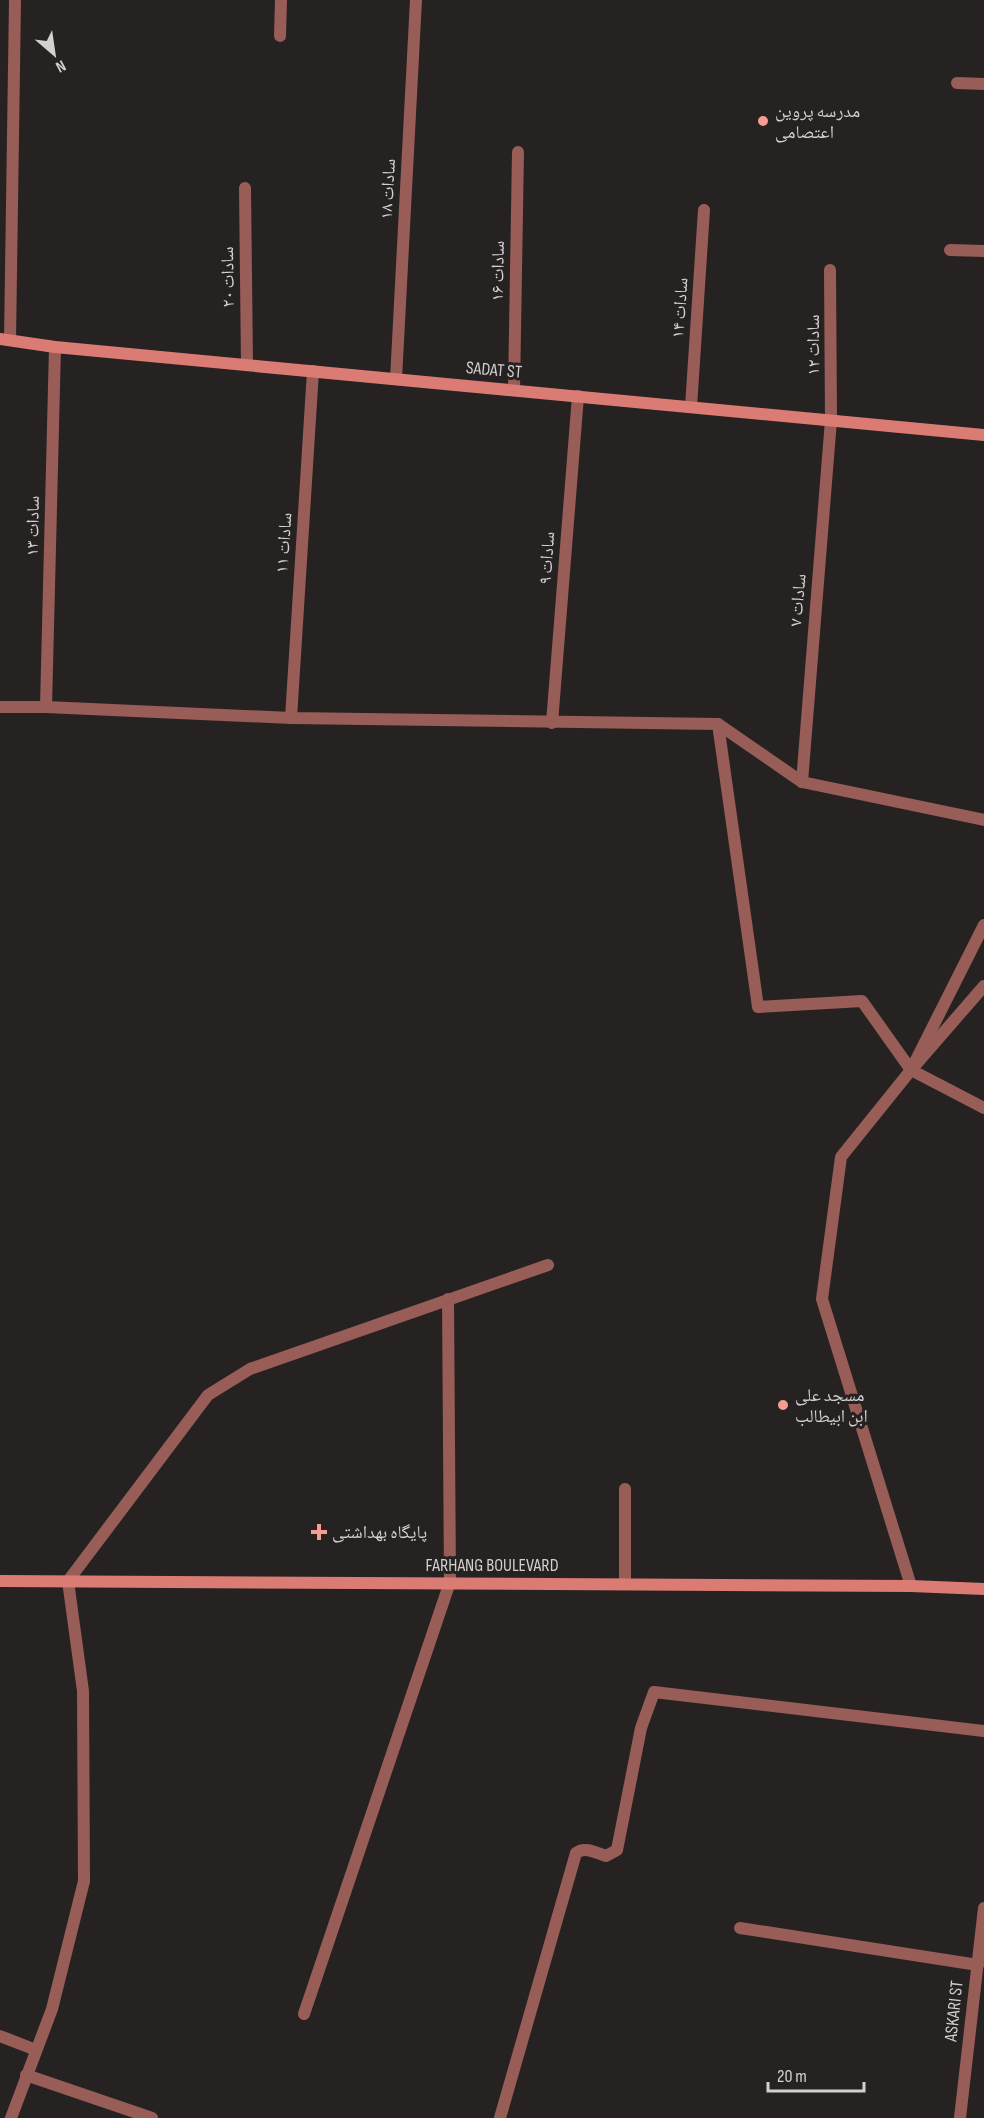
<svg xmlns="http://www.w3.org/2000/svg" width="984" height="2118" viewBox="0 0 984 2118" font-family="'Sofia Sans Condensed','Noto Naskh Arabic',sans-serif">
  <rect width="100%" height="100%" fill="#272222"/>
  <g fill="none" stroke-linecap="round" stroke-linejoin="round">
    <!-- lane -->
    <path stroke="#985d57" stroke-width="12" d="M718,724L758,1007L862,1001L911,1070"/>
    <!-- street -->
    <g stroke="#985d57" stroke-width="12">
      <path d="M280,36L281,0"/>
      <path d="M957,83L984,84"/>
      <path d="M245,188L247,365"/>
      <path d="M950,250L984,251"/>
      <path d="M10,340L15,0"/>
      <path d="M396,379L416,0"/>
      <path d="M514,390L518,152"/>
      <path d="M691,407L704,210"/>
      <path d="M0,707H46L291,718L718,724L802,782L984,820"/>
      <path d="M46,707L55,347"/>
      <path d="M291,718L313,371"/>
      <path d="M552,723L578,396"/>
      <path d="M802,782L831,420L830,270"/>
      <path d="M984,986L911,1070L984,1108"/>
      <path d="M625,1583V1489"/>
      <path d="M911,1586L822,1299L841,1157L911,1070L984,925"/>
      <path d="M740,1928L978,1965"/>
      <path d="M304,2014L450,1582L448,1299"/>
      <path d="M0,2036L36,2050"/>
      <path d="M26,2075L152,2118"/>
      <path d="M11,2118L52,2009L84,1881L83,1691L68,1581L208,1395L250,1369L548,1265"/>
      <path d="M500,2118L576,1853C585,1846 597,1853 606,1856L617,1850L641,1728L654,1692L984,1731"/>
      <path d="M960,2118L984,1908"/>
    </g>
    <!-- secondary -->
    <g stroke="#da7c74" stroke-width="12">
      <path d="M0,339L55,347L984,435"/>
      <path d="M0,1581L911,1586L984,1589"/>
    </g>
  </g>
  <!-- markers -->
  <g fill="#f59c93" stroke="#272222" stroke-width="2">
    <circle cx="763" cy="121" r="6"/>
    <circle cx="783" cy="1405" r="6"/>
    <path d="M316 1523h6v6h6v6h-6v6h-6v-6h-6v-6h6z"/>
  </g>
  <g text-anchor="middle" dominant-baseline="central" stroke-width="6" stroke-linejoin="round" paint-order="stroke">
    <!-- poi labels -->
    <g font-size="18" fill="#d3d0d0" stroke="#272222" text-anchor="start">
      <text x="775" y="111">مدرسه پروین<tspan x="775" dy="21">اعتصامی</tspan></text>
      <text x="795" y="1395">مسجد علی<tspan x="795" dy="21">ابن ابیطالب</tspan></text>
      <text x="332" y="1532">پایگاه بهداشتی</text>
    </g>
    <!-- street labels -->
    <g font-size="18" fill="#d3d0d0" stroke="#272222">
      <text transform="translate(388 189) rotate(-87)">سادات ۱۸</text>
      <text transform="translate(498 271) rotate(-89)">سادات ۱۶</text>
      <text transform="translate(228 277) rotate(-91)">سادات ۲۰</text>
      <text transform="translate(680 308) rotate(-86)">سادات ۱۴</text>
      <text transform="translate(813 345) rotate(-90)">سادات ۱۲</text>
      <text transform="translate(494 370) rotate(5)">SADAT ST</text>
      <text transform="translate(33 526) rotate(-89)">سادات ۱۳</text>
      <text transform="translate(284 543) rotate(-86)">سادات ۱۱</text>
      <text transform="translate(547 558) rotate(-86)">سادات ۹</text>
      <text transform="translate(798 600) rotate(-85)">سادات ۷</text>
      <text x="492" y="1565">FARHANG BOULEVARD</text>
      <text transform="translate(954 2011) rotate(-84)">ASKARI ST</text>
    </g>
  </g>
  <!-- north arrow -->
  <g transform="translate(54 54) rotate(151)" stroke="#272222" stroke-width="4.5" paint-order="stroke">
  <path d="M0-4.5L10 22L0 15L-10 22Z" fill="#d3d0d0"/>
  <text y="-9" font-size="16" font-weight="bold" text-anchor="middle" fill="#d3d0d0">N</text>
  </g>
  <!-- scale -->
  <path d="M768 2082v9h96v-9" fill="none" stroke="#d3d0d0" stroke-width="3"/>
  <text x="777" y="2082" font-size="18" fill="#d3d0d0" stroke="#272222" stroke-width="4.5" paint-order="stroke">20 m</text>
</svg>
